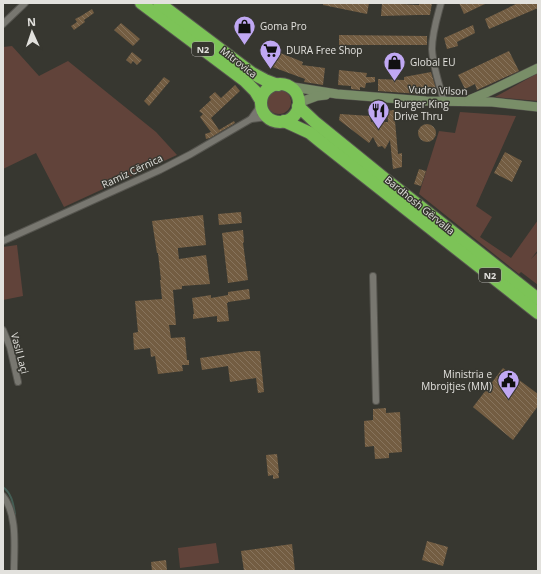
<svg xmlns="http://www.w3.org/2000/svg" width="541" height="574" viewBox="0 0 541 574" font-family="'Open Sans',sans-serif">
  <defs>
    <pattern id="building-back-hatch" width="6" height="6" patternUnits="userSpaceOnUse"><rect width="6" height="6" fill="#735d42"/><path d="M-1 5l2 2M0 0l6 6M5-1l2 2" fill="none" stroke="#87745d"/></pattern>
  </defs>
  <rect width="100%" height="100%" fill="#373730"/>
  <!-- green -->
  <g fill="#61433a">
    <path d="M12,46L39,76L68,61L156,132L177,155L64,207L36,153L3,169V47Z"/>
    <path d="M538,73V101L495,97Z"/>
    <circle cx="279" cy="102" r="12"/>
    <path d="M460,112L516,116L476,206L492,217L480,237L511,258L538,220V250L531,259L538,252V285L521,272L519,274L419,194L439,131L455,133Z"/>
    <path d="M17,245L23,296L3,300V247Z"/>
    <path d="M216,543L219,563L180,568L178,548Z"/>
  </g>
  <g fill="none" stroke-linecap="round" stroke-linejoin="round">
    <!-- stream -->
    <path stroke="#445e55" stroke-width="2" d="M3,487C12,494 13,503 15,514"/>
  </g>
  <!-- building -->
  <g fill="url(#building-back-hatch)">
    <path d="M323,3H369L367,14L323,5Z"/>
    <path d="M382,3L419,5V3H432L430,15H417L381,16Z"/>
    <path d="M459,3H487L464,14Z"/>
    <path d="M518,3H538V8L489,29L485,19Z"/>
    <path d="M92,9L94,13L84,20L85,22L74,30L71,26L77,22L75,19L81,16Z"/>
    <path d="M121,23L140,39L133,46L114,30Z"/>
    <path d="M473,25L475,33L457,42L458,46L447,49L444,38Z"/>
    <path d="M339,35L427,36V45H339Z"/>
    <path d="M273,50L303,62L302,65L325,68L323,85L304,82L305,79L267,65Z"/>
    <path d="M509,51L519,71L477,90L475,84L465,89L458,75Z"/>
    <path d="M132,52L142,60L137,65L133,61L131,64L126,60Z"/>
    <path d="M339,70L367,73L366,77H375V82L366,83L365,88L360,87V90L351,89V86L338,85Z"/>
    <path d="M431,72L437,92L420,94L378,91V79L404,80V77Z"/>
    <path d="M164,77L170,81L149,106L144,101Z"/>
    <path d="M235,85L240,91L211,118L219,130L234,121L235,123L210,138L206,139L205,134L211,132L205,124L200,117L203,114L199,111L211,100L209,97L215,92L221,98Z"/>
    <path d="M394,110L398,154L402,153V167L393,169L390,140L385,149L382,146L378,147L373,137L369,143L339,120L340,114L370,116L371,122H388L387,111Z"/>
    <circle cx="427" cy="133" r="9"/>
    <path d="M505,152L522,161L512,182L494,173Z"/>
    <path d="M419,169L426,171L421,186L414,184Z"/>
    <path d="M241,212L242,223L219,225L218,214Z"/>
    <path d="M203,215L206,245L178,248V250L179,259L206,255L210,284L182,286V289L173,290L176,325H169L171,338L185,337L187,360H189V365H182L183,371L158,374L155,356L151,357L150,348L134,350L133,333L138,332L135,301L162,299L160,280H161L158,253H157L152,221Z"/>
    <path d="M243,230L244,242L243,243L248,280L228,283L222,233Z"/>
    <path d="M249,289L250,299L228,302V303H227L229,321L217,322V316L193,319V314H194L192,298L211,295V298L228,295V292Z"/>
    <path d="M248,351H260L264,392L258,393L256,378L230,382L228,366L202,370L200,358Z"/>
    <path d="M503,368L538,394V406L513,440L473,407Z"/>
    <path d="M386,408V413L400,412L402,452L389,453V458L375,459L374,446L365,447L364,421L373,420V409Z"/>
    <path d="M277,454L279,473H278L279,478L273,479V475L268,476L266,455Z"/>
    <path d="M427,541L448,547L443,566L422,560Z"/>
    <path d="M292,544L295,571H244L241,551Z"/>
    <path d="M166,560L167,571H152L151,562Z"/>
  </g>
  <g fill="none" stroke-linecap="round" stroke-linejoin="round">
    <defs>
      <g id="street">
        <path d="M441,3C437,18 432,33 432,49C433,67 439,84 444,101"/>
        <path d="M3,24L25,3"/>
        <path d="M251,119L261,105"/>
        <path d="M3,241L160,170L191,154L251,119L267,117"/>
        <path d="M373,276L376,401"/>
        <path d="M3,330L10,347L18,382"/>
        <path d="M3,496C18,515 14,548 14,571"/>
      </g>
      <g id="secondary">
        <path d="M287,86L337,94L426,101L492,102L538,107"/>
        <path d="M469,100L488,92L538,68"/>
        <path d="M298,103L317,96L326,95"/>
      </g>
      <g id="highway">
        <path d="M141,3L245,81L255,91L261,101"/>
        <path d="M159,3L252,73L265,80L278,85"/>
        <circle cx="280" cy="103" r="19"/>
        <path d="M298,106L316,123L385,179L538,299"/>
        <path d="M284,121L310,133L321,142L538,313"/>
      </g>
    </defs>
    <!-- street casing -->
    <use href="#street" stroke="#56554f" stroke-width="8"/>
    <!-- secondary casing -->
    <use href="#secondary" stroke="#56554f" stroke-width="10"/>
    <!-- highway casing -->
    <use href="#highway" stroke="#56554f" stroke-width="14"/>
    <!-- street -->
    <use href="#street" stroke="#787770" stroke-width="6"/>
    <!-- secondary -->
    <use href="#secondary" stroke="#798e68" stroke-width="9"/>
    <!-- highway -->
    <use href="#highway" stroke="#7cc357" stroke-width="12"/>
  </g>
  <!-- icons -->
  <defs>
    <symbol id="shop-pin" viewBox="-11 -11 22 30"><path d="M0 17L-7.5 6A9.5 9.5 0 1 1 7.5 6Z" fill="#c0a8f3" stroke="#373730"/><path d="M-5-2.5h2.3a2.7 3.5 0 0 1 5.4 0H5L5.5 6h-11ZM-1.5-2.5h3a1.5 2.3 0 0 0-3 0Z" fill="#111"/></symbol>
    <symbol id="supermarket-pin" viewBox="-11 -11 22 30"><path d="M0 17L-7.5 6A9.5 9.5 0 1 1 7.5 6Z" fill="#c0a8f3" stroke="#373730"/><path d="M-6-5.5h2.5l.6 2H6L4.5 2H-2.5L-4.4-4H-6ZM-1.5 3.2a1.3 1.3 0 1 0 .1 0ZM3 3.2a1.3 1.3 0 1 0 .1 0Z" fill="#111"/></symbol>
    <symbol id="restaurant-pin" viewBox="-11 -11 22 30"><path d="M0 17L-7.5 6A9.5 9.5 0 1 1 7.5 6Z" fill="#c0a8f3" stroke="#373730"/><path d="M-5-6h1v4h1v-4h1v4h1v-4h1v5L-1.5 .5V6h-2V.5L-5-1ZM5-6V6H3V1.5H1.5Q1.5-4 5-6Z" fill="#111"/></symbol>
    <symbol id="civic-pin" viewBox="-11 -11 22 30"><path d="M0 17L-7.5 6A9.5 9.5 0 1 1 7.5 6Z" fill="#c0a8f3" stroke="#373730"/><path d="M-.6-6.5H3V-4.5H.6V-3L4-1V1h2V6H-6V1h2V-1L-.6-3ZM-1.2 2.5V6h2.4V2.5Z" fill="#111"/></symbol>
  </defs>
  <g fill-rule="evenodd">
    <use href="#shop-pin" x="232" y="14" width="25" height="34"/>
    <use href="#supermarket-pin" x="258" y="38" width="25" height="34"/>
    <use href="#shop-pin" x="382" y="50" width="25" height="34"/>
    <use href="#restaurant-pin" x="366" y="98" width="25" height="34"/>
    <use href="#civic-pin" x="496" y="368" width="25" height="34"/>
  </g>
  <g text-anchor="middle" dominant-baseline="central" stroke-width="3" stroke-linejoin="round" paint-order="stroke">
    <!-- shield labels -->
    <g fill="#373730" stroke="#afaea9" stroke-width="1">
      <rect x="192" y="42" width="22" height="14" rx="3"/>
      <rect x="479" y="268" width="22" height="14" rx="3"/>
    </g>
    <g font-size="9" font-weight="bold" fill="#e2e1dd">
      <text x="203" y="49">N2</text>
      <text x="490" y="275">N2</text>
    </g>
    <!-- poi labels -->
    <g font-size="10" fill="#e2e1dd" stroke="#373730" text-anchor="start">
      <text x="260" y="26">Goma Pro</text>
      <text x="286" y="50">DURA Free Shop</text>
      <text x="410" y="62">Global EU</text>
      <text x="394" y="104">Burger King<tspan x="394" dy="12">Drive Thru</tspan></text>
      <text x="492" y="374" text-anchor="end">Ministria e<tspan x="492" dy="12">Mbrojtjes (MM)</tspan></text>
    </g>
    <!-- street labels -->
    <g font-size="10" fill="#e2e1dd" stroke="#373730">
      <text transform="translate(239 62) rotate(38)">Mitrovica</text>
      <text transform="translate(438 90) rotate(2)">Vudro Vilson</text>
      <text transform="translate(132 171) rotate(-25)">Ramiz Cërnica</text>
      <text transform="translate(420 205) rotate(39)">Bardhosh Gërvalla</text>
      <text transform="translate(20 353) rotate(75)">Vasil Laçi</text>
    </g>
  </g>
  <!-- border -->
  <rect width="541" height="574" fill="none" stroke="#e2e1dd" stroke-width="8"/>
  <!-- north arrow -->
  <g transform="translate(32 32) rotate(357)" stroke="#373730" stroke-width="3" paint-order="stroke">
  <path d="M0-3L7 15L0 10L-7 15Z" fill="#e2e1dd"/>
  <text y="-6" font-size="11" font-weight="bold" text-anchor="middle" fill="#e2e1dd">N</text>
  </g>
</svg>
